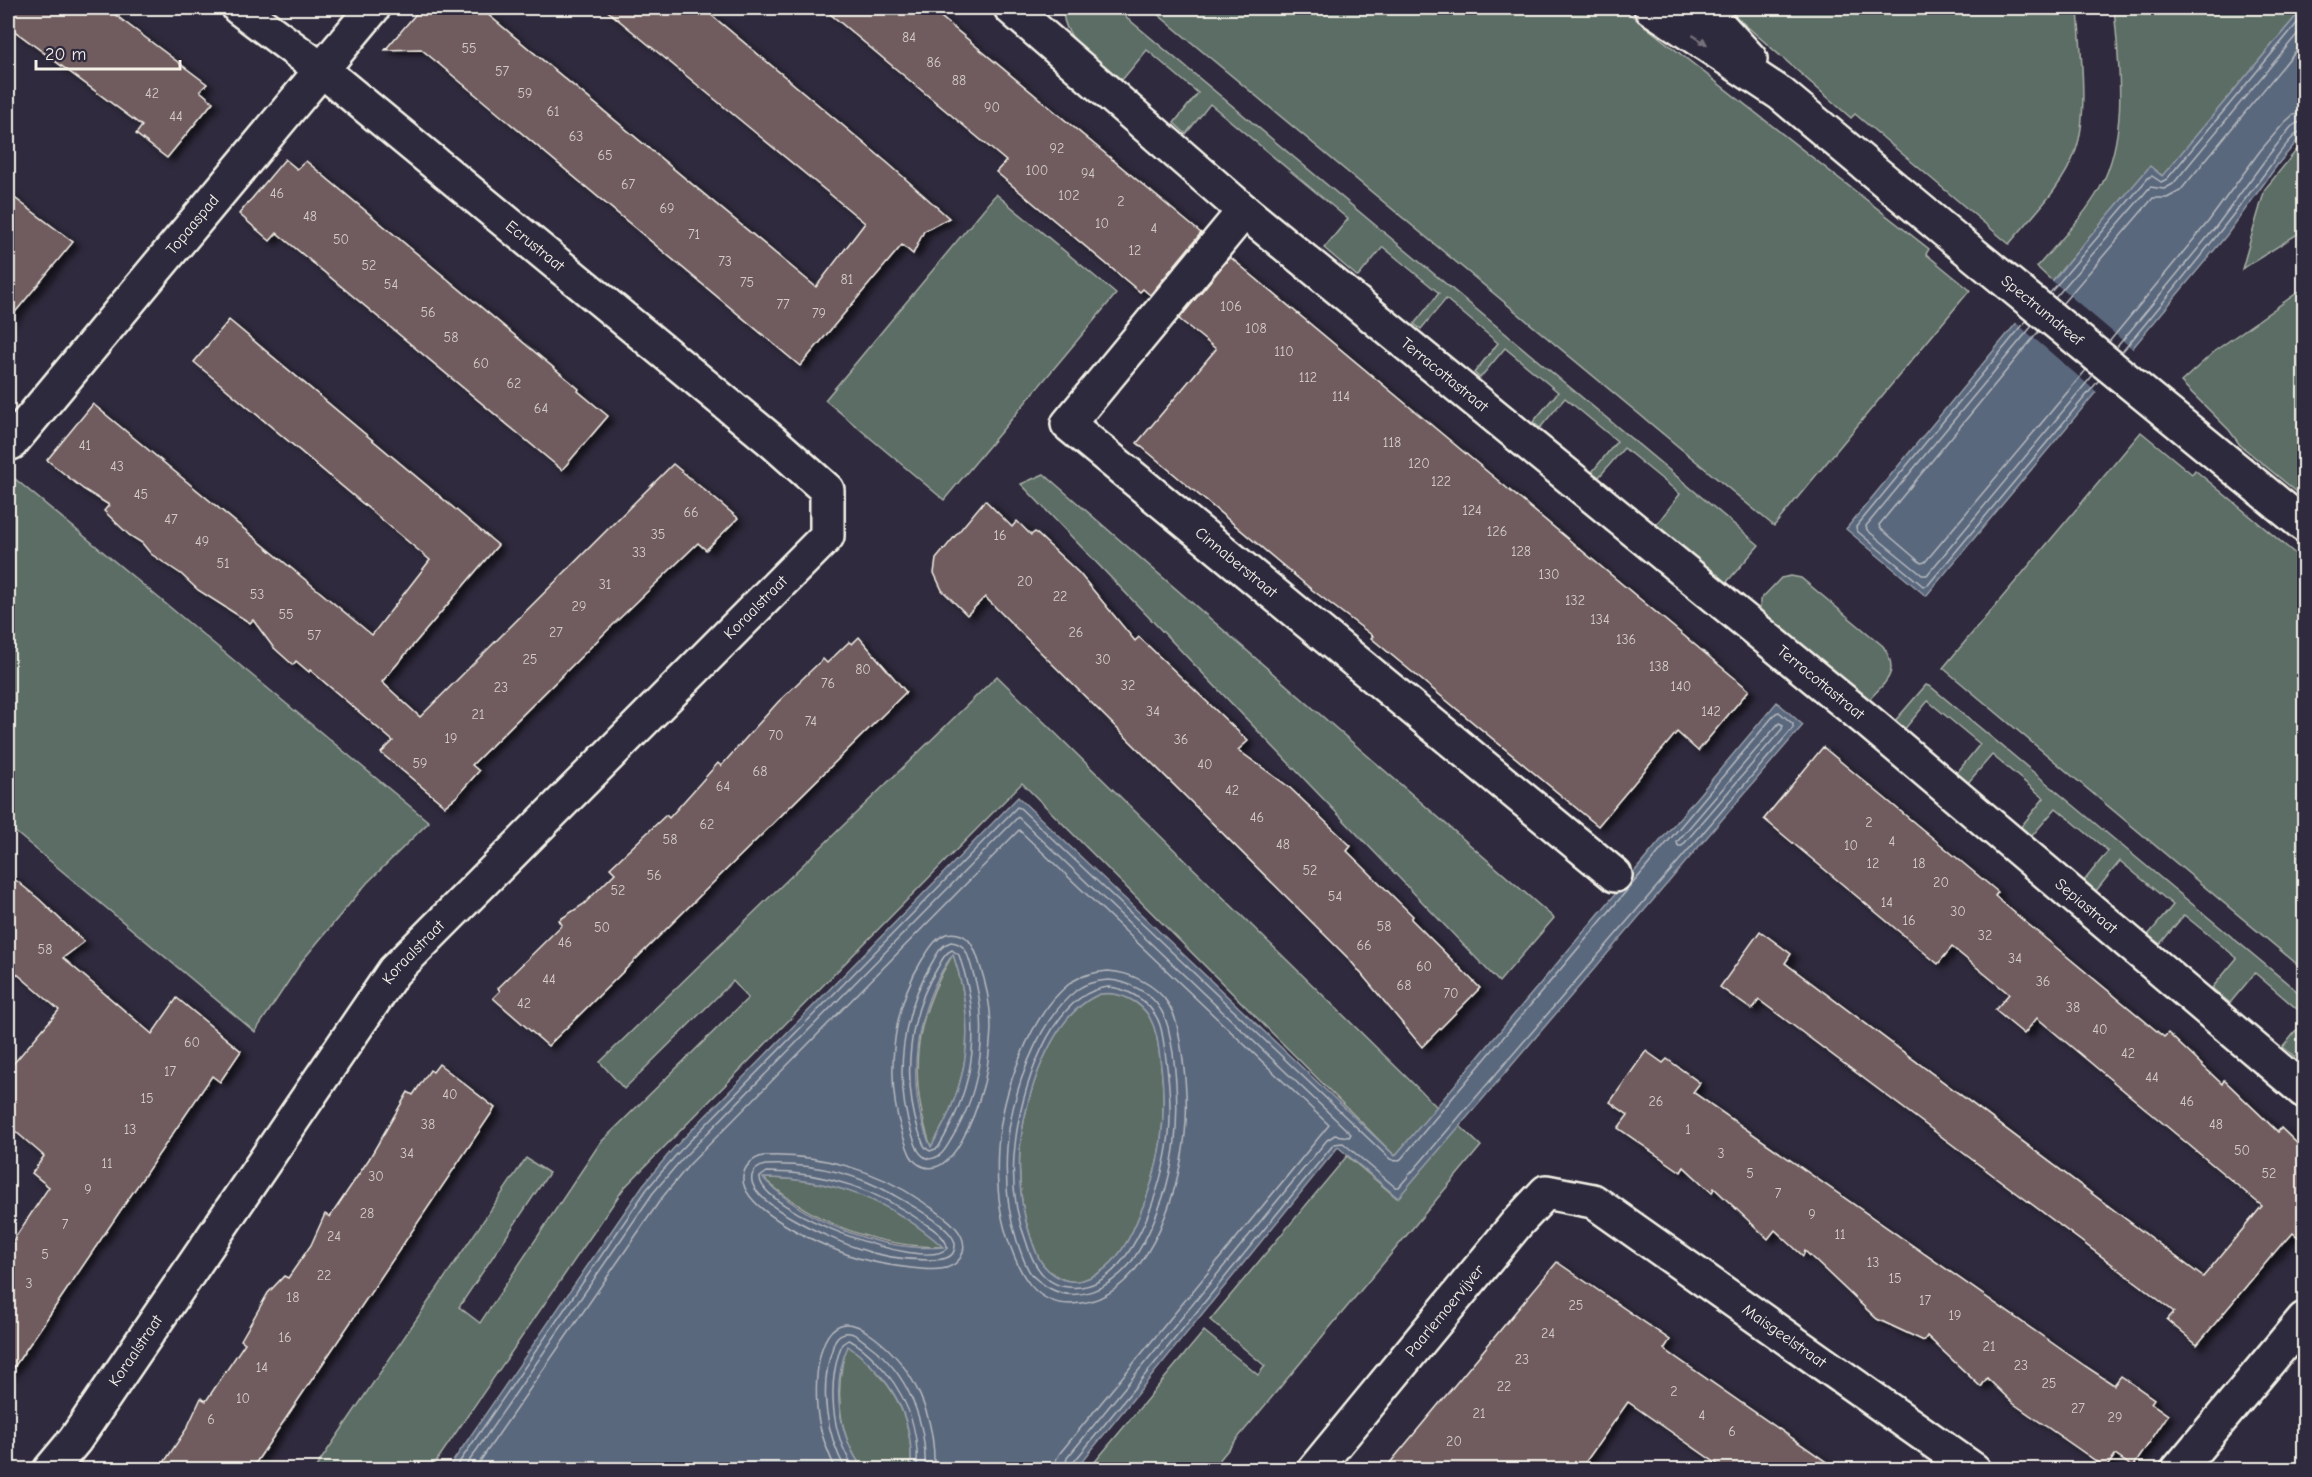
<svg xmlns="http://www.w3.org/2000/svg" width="2312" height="1477" viewBox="0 0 2312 1477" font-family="'Comic Neue',sans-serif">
  <defs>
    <filter id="shadow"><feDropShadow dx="6" dy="4" stdDeviation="3" flood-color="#0009"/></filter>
  </defs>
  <rect width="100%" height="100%" fill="#2f2a3d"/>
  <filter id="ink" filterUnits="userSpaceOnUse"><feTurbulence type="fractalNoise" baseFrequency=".0167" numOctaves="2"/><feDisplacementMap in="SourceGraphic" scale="12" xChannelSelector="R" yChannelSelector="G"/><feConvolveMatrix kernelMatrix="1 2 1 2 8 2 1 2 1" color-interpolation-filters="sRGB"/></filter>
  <g filter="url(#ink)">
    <!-- green -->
    <g fill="#5b6d66" stroke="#a8afa7" stroke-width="1.5">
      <path d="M1064,8H1115L1759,545L1726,583L1656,525L1680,494L1624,448L1599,477L1592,472L1617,441L1565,398L1540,428L1533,422L1558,392L1505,348L1480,378L1474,373L1498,343L1446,299L1421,329L1414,324L1439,293L1383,247L1358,277L1324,248L1348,219L1210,104L1186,134L1174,123L1198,93L1147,50L1122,80C1101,63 1058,38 1064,8Z"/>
      <path d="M1150,8H1622L1929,249L1926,254L1970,290L1774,526Z"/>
      <path d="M1726,8H2078C2080,47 2089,114 2076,150C2064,186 2032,216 2009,244L1855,114L1851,118Z"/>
      <path d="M2114,8H2303L2163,176L2150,167L2052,281L2037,267C2058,242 2084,217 2100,188C2129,134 2119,66 2114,8Z"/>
      <path d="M2304,141V230L2242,269L2265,189Z"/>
      <path d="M996,194L1116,294L944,500L825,400Z"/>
      <path d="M2304,288V498L2240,445L2229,430L2181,382L2216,350Z"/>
      <path d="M2141,432L2192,474L2195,470L2304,561V970L1943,668Z"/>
      <path d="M8,473L429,822L367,883L302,961L255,1032L8,826Z"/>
      <path d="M1044,474L1554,918L1499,982L1021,484Z"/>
      <path d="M1791,576L1801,578L1883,646C1901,673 1886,681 1868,701L1760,611V600L1781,578Z"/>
      <path d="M997,676L1437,1107L1395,1156L1022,783L624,1188L431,1469L314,1470L526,1158L549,1173L459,1307L480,1323L600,1143L748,998L733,981L624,1089L600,1062Z"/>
      <path d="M1926,685L1931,687L2304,997V1015L2255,973L2230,1003L2212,988L2237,958L2184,915L2160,944L2148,935L2173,905L2120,861L2096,891L2084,881L2108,851L2056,808L2031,837L2020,828L2044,798L1992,755L1967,784L1956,774L1980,744L1928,701L1903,731L1894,722Z"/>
      <path d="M953,954C977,1026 970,1083 931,1147C907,1076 914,1017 953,954Z"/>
      <path d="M1100,994C1119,991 1141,1001 1150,1018C1157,1030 1158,1044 1160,1058C1168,1117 1162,1166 1137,1221C1128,1243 1115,1266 1093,1276C1081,1282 1070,1284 1058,1277C1041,1268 1037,1256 1031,1238C1021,1210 1018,1179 1020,1149C1024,1099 1050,1014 1100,994Z"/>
      <path d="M2304,1021V1044L2295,1057L2283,1047Z"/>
      <path d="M1459,1125L1481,1146L1212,1469L1088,1470L1204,1331L1258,1375L1265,1366L1210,1320L1347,1156L1397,1198Z"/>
      <path d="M763,1178C834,1178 890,1200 944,1247C875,1247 814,1223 763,1178Z"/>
      <path d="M847,1345C890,1377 914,1415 911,1469H863C837,1434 834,1387 847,1345Z"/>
    </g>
    <!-- water -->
    <g fill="#5a677e" stroke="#989ea8" stroke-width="1.5" fill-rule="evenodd">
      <path d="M2303,8H2304V133L2278,164L2226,236L1926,596L1846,529L2014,326L2150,166L2162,176Z"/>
      <path d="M1777,702L1803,725L1398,1198L1338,1147L1076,1469H911C914,1415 891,1377 848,1346C831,1385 838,1435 863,1469L447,1470L643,1185L672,1150L1018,797L1395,1156ZM953,954C977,1025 970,1083 931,1147C904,1085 914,1008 953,954ZM1100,994C1119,991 1141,1001 1150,1018C1157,1031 1158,1044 1160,1058C1168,1117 1162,1166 1137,1221C1128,1243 1115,1266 1093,1276C1081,1282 1070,1284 1058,1277C1041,1268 1037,1256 1031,1238C1021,1210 1018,1179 1020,1149C1024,1099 1050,1014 1100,994ZM763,1178C832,1178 892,1201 943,1247C881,1252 807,1223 763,1178Z"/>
    </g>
    <!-- pier -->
    <path fill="#2f2a3d" d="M2050,279L2135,351L2099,394L2014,321Z"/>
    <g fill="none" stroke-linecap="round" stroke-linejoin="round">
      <!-- shore -->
      <g stroke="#b6babe" stroke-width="1.5">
        <path d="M2050,293L2149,177L2152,176L2161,182L2167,179L2304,15"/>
        <path d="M2055,298L2150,187L2164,189L2173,184L2304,26"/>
        <path d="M2062,304L2153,198H2167L2180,191L2304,41"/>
        <path d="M2026,321L1856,527L1857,531L1923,586L1928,585L2099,380"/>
        <path d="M2032,326L1866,526L1867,530L1922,575H1927L2093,375"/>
        <path d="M2039,331L1879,525L1880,528L1921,563L1925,562L2086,370"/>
        <path d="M2109,342L2208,222L2260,151L2285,122L2293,115L2304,113"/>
        <path d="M2116,348L2215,228L2268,156L2291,127L2297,123L2304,122"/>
        <path d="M2122,352C2172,292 2221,232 2268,169C2275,159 2294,131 2304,130"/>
        <path d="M1779,723L1783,725L1782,729L1682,846H1678L1677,842Z"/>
        <path d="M946,934C967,930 974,945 979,962C986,983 991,1007 991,1029C990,1047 988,1066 984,1083C978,1106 953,1186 918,1164C909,1158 907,1146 903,1136C885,1081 891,1010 922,960C929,950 934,939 946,934Z"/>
        <path d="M951,942C966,943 968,956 972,969C990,1023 982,1090 952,1138C946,1148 942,1158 929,1159C917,1155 916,1145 912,1134C893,1078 902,1011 933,961C938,952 941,945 951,942Z"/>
        <path d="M952,950L959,955C983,1025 976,1085 938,1148L930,1151C923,1148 922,1140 919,1132C902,1080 908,1014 938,967C942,960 945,953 952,950Z"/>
        <path d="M1108,971C1130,972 1157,985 1169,1005C1178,1020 1179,1037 1182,1053C1186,1080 1188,1107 1185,1134C1179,1195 1145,1304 1070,1304C1035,1304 1020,1274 1010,1245C998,1214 996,1180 998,1147C1002,1094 1029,1013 1073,981C1083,975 1096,972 1108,971Z"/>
        <path d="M1108,980C1127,981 1151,992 1161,1010C1169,1023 1170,1038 1173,1053C1179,1098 1179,1143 1166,1188C1158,1213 1145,1244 1129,1265C1109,1288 1078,1304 1049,1288C1043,1284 1036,1280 1031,1274C1024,1264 1021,1252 1017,1241C1007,1211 1005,1178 1007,1147C1011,1096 1036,1021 1078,989C1086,983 1098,981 1108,980Z"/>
        <path d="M1108,987C1125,988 1144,998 1154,1013C1162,1024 1163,1039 1165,1052C1169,1079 1172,1106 1169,1134C1164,1181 1132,1295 1068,1287C1044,1285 1033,1264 1027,1244C1015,1213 1011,1178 1015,1145C1020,1095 1049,994 1108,987Z"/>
        <path d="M763,1156C819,1153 877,1170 923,1202C938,1213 969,1229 963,1252C956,1274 929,1270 911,1268C893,1266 875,1263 858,1258C831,1250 740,1211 743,1177C744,1166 753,1158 763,1156Z"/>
        <path d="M765,1165C808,1163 853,1172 892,1194C906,1202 953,1227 955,1244C956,1260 940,1260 928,1260C905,1260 879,1256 857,1248C836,1241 746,1203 752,1176C753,1170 758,1167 765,1165Z"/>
        <path d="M767,1172C827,1172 878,1190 927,1225C935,1230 947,1238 947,1248C926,1274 758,1210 760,1177Z"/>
        <path d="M454,1470L647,1189L677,1154L1017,807L1020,808L1390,1159L1396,1161L1401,1159L1776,713L1779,712L1793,724V728L1399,1187H1395L1343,1143L1334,1144L1073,1463L1071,1470"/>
        <path d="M463,1470L653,1193L682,1159L1018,817L1351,1134L1349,1137L1335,1135L1327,1140L1067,1458L1064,1470"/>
        <path d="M474,1470L661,1199L689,1165L1019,830L1329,1125L1060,1453L1056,1460L1055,1470"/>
        <path d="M836,1470C829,1454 822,1439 819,1422C814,1399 813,1328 845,1324C857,1323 865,1331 874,1337C915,1367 936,1419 934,1470"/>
        <path d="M846,1470C826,1434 819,1389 832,1350C834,1342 836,1335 845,1333C854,1331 862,1340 869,1345C908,1373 927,1422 925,1470"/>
        <path d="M856,1470C830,1435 827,1383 842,1344L848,1340C858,1343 867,1352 874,1359C904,1389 920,1427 917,1470"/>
      </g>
    </g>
    <!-- building -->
    <g fill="#705c5e" stroke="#f4f1e8" stroke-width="1.5" filter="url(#shadow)">
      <path d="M8,8H106L207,84L200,91L213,102L167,158L136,134L142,126L8,26Z"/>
      <path d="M421,8H480L816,287L865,223L604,8H703L890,165L949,218L924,231L913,254L902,245L800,366L421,49L385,50Z"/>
      <path d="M823,8H930L1201,233L1150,295L1143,289L1140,292L996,172L1006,161Z"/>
      <path d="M285,159L297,169L306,161L579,389L578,391L608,416L562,470L277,233L270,241L239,214Z"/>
      <path d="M8,193L73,242L8,321Z"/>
      <path d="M1230,257L1749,690L1698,751L1677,732L1598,826L1371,638L1373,636L1311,589L1137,443L1216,349L1179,319Z"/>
      <path d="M229,320L498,545L382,682L420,717L673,464L738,518L706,550L698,543L620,618L472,765L479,771L457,796L445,806L381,753L393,741L310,670L309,672L296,661L293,665L273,647L253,620L250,623L198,590L181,574L151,554L142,543L129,535L104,511L109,505L83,489L47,460L93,404L372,635L430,560L194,362Z"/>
      <path d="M985,500L1012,527L1017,521L1031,535L1035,532L1079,573L1135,641L1139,637L1248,741L1238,750L1289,787L1351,846L1347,851L1413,916L1411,919L1480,988L1422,1047L1349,959L985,597L967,615L942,590L934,573L936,559Z"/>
      <path d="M859,637L906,692L548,1046L493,998L500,991L498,988L562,925L559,920L584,904L615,873L610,868L666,815L669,818L718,763L721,766L778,702L823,659L827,663L849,642L852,644Z"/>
      <path d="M1823,747L1998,892L1995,896L2023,920L2164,1037L2168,1033L2222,1084L2224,1080L2278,1132L2281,1128L2304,1150V1242L2293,1233L2286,1241L2285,1240L2197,1345L2167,1320L2174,1312L2141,1286L1759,1000L1752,1010L1720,987L1760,931L1791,954L1785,963L2203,1277L2262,1206L2037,1018L2024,1034L1995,1010L2009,994L1952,947L1938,964L1764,819Z"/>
      <path d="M8,874L39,899L84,942L63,958L152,1034L177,998L241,1051L220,1082L212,1076L8,1376V1248L49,1187L32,1173L44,1156L8,1125V1070L59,1010L8,966Z"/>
      <path d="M1646,1051L1663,1063L1667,1059L1700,1083L1693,1092L2085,1366L2114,1385L2121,1376L2154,1399L2151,1403L2168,1415L2133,1467L2115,1455L2106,1468L2014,1404L1987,1378L1981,1387L1927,1336L1924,1341L1877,1319L1805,1251L1803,1256L1775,1230L1768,1239L1714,1188L1712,1193L1684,1167L1681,1172L1618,1128L1628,1115L1610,1102Z"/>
      <path d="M439,1064L495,1108L251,1470H159L187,1428L201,1398L206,1401L245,1343L241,1340L268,1293L284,1276L288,1278L311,1245L325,1214L330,1217L369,1159L408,1092L413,1095L430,1070L433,1072Z"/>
      <path d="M1557,1262L1670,1340L1664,1349L1838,1470H1726L1628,1402L1580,1470H1384Z"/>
    </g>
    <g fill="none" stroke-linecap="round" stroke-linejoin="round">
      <defs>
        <g id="street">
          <path id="s1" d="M1011,8L1244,211L1869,722L2304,1091"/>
          <path id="s2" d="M1244,211L1068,424L1615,875"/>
          <path id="s3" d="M11,443L373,8"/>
          <path id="s4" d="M50,1470L75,1440L394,971L827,536V490L772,441L322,70L239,8"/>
          <path id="s5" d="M1314,1470L1517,1223L1546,1192L1593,1201L1974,1470"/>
          <path d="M2178,1470L2304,1319"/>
        </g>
        <g id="secondary">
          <path id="s6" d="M1651,8L1781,94L1956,240L2304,525"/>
          <path d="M1703,8L1750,59"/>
        </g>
      </defs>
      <!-- street casing -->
      <use href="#street" stroke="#f4f1e8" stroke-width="38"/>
      <!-- secondary casing -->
      <use href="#secondary" stroke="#f4f1e8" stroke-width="38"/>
      <!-- street -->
      <use href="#street" stroke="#2f2a3d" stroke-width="33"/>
      <!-- secondary -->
      <use href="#secondary" stroke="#2f2a3d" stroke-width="33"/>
    </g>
    <!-- one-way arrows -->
    <defs><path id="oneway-solid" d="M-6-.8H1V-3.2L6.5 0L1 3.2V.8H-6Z" transform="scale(1.5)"/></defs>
    <use fill="#747079" href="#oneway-solid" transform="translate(1700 40) rotate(33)"/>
  </g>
  <g text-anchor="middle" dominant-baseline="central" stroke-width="5" stroke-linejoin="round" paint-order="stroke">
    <!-- number labels -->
    <g font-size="14" fill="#d3ccc6">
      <text x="909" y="37">84</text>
      <text x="469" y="48">55</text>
      <text x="934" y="62">86</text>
      <text x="502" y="71">57</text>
      <text x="959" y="80">88</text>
      <text x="152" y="93">42</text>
      <text x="525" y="93">59</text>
      <text x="992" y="107">90</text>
      <text x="553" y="111">61</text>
      <text x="176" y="116">44</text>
      <text x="576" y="136">63</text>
      <text x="1057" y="148">92</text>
      <text x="605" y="155">65</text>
      <text x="1037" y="170">100</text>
      <text x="1088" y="173">94</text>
      <text x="628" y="184">67</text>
      <text x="277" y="193">46</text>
      <text x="1069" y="195">102</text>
      <text x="1121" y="201">2</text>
      <text x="667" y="208">69</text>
      <text x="310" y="216">48</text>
      <text x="1102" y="223">10</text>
      <text x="1154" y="228">4</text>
      <text x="694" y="234">71</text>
      <text x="341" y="239">50</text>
      <text x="1135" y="250">12</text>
      <text x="725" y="261">73</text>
      <text x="369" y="265">52</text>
      <text x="847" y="279">81</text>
      <text x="747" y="282">75</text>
      <text x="391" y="284">54</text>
      <text x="783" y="304">77</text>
      <text x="1231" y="306">106</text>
      <text x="428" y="312">56</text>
      <text x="819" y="313">79</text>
      <text x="1256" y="328">108</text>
      <text x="451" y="337">58</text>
      <text x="1284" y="351">110</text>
      <text x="481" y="363">60</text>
      <text x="1308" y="377">112</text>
      <text x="514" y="383">62</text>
      <text x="1341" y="396">114</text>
      <text x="541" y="408">64</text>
      <text x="1392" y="442">118</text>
      <text x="85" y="445">41</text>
      <text x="1419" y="463">120</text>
      <text x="117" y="466">43</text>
      <text x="1441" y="481">122</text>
      <text x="141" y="494">45</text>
      <text x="1472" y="510">124</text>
      <text x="691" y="512">66</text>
      <text x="171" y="519">47</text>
      <text x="1497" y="531">126</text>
      <text x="658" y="534">35</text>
      <text x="1000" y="535">16</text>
      <text x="202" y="541">49</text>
      <text x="1521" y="551">128</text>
      <text x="639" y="552">33</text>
      <text x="223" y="563">51</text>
      <text x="1549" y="574">130</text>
      <text x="1025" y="581">20</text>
      <text x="605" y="584">31</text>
      <text x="257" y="594">53</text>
      <text x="1060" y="596">22</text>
      <text x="1575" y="600">132</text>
      <text x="579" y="606">29</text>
      <text x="286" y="614">55</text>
      <text x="1600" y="619">134</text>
      <text x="556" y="632">27</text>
      <text x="1076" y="632">26</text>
      <text x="314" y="635">57</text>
      <text x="1626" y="639">136</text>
      <text x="530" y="659">25</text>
      <text x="1103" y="659">30</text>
      <text x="1659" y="666">138</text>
      <text x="863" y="669">80</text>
      <text x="828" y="683">76</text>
      <text x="1128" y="685">32</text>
      <text x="1681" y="686">140</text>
      <text x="501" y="687">23</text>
      <text x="1153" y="711">34</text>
      <text x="1711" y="711">142</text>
      <text x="478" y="714">21</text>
      <text x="811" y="721">74</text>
      <text x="776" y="735">70</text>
      <text x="451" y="738">19</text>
      <text x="1181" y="739">36</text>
      <text x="420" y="763">59</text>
      <text x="1205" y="764">40</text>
      <text x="760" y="771">68</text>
      <text x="723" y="786">64</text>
      <text x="1232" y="790">42</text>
      <text x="1257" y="817">46</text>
      <text x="1869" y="822">2</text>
      <text x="707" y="824">62</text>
      <text x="670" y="839">58</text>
      <text x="1892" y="841">4</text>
      <text x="1283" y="844">48</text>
      <text x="1851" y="845">10</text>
      <text x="1873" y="863">12</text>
      <text x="1919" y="863">18</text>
      <text x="1310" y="870">52</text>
      <text x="654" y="875">56</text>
      <text x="1941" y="882">20</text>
      <text x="618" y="890">52</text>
      <text x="1335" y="896">54</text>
      <text x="1887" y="902">14</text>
      <text x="1958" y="911">30</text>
      <text x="1909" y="920">16</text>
      <text x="1384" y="926">58</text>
      <text x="602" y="927">50</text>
      <text x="1985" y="935">32</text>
      <text x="565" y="942">46</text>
      <text x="1364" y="945">66</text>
      <text x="45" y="949">58</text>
      <text x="2015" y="958">34</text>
      <text x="1424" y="966">60</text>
      <text x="549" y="979">44</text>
      <text x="2043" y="981">36</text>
      <text x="1404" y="985">68</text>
      <text x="1451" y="993">70</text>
      <text x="524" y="1003">42</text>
      <text x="2073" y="1007">38</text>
      <text x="2100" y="1029">40</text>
      <text x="192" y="1042">60</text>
      <text x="2128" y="1053">42</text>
      <text x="170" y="1071">17</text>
      <text x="2152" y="1077">44</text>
      <text x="450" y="1094">40</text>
      <text x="147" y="1098">15</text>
      <text x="1656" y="1101">26</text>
      <text x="2187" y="1101">46</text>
      <text x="428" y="1124">38</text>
      <text x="2216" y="1124">48</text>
      <text x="130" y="1129">13</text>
      <text x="1688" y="1129">1</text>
      <text x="2242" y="1150">50</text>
      <text x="407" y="1153">34</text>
      <text x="1721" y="1153">3</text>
      <text x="107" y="1163">11</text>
      <text x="1750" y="1173">5</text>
      <text x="2269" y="1173">52</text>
      <text x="376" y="1176">30</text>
      <text x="88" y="1189">9</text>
      <text x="1778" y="1193">7</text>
      <text x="367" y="1213">28</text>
      <text x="1812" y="1214">9</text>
      <text x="65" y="1224">7</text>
      <text x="1840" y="1234">11</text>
      <text x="334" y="1236">24</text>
      <text x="45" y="1254">5</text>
      <text x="1873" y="1262">13</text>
      <text x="324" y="1275">22</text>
      <text x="1895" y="1278">15</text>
      <text x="29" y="1283">3</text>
      <text x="293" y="1297">18</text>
      <text x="1925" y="1300">17</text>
      <text x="1576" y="1305">25</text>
      <text x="1955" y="1315">19</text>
      <text x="1548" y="1333">24</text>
      <text x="285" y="1337">16</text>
      <text x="1989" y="1346">21</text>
      <text x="1522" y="1359">23</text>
      <text x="2021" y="1365">23</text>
      <text x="262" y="1367">14</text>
      <text x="2049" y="1383">25</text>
      <text x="1504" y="1386">22</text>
      <text x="1674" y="1391">2</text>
      <text x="243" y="1398">10</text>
      <text x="2078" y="1408">27</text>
      <text x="1479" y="1413">21</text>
      <text x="1702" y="1415">4</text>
      <text x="2115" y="1417">29</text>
      <text x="211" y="1419">6</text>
      <text x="1732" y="1431">6</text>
      <text x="1454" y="1441">20</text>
    </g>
    <!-- street labels -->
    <g font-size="16" fill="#f4f1e8" stroke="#2f2a3d">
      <text stroke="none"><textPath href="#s3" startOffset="284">Topaaspad</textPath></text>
      <text transform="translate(535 246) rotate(39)">Ecrustraat</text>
      <text stroke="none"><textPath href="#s6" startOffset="495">Spectrumdreef</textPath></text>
      <text stroke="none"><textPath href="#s1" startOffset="568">Terracottastraat</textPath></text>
      <text stroke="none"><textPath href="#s2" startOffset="494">Cinnaberstraat</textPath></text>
      <text stroke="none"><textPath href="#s4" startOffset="1119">Koraalstraat</textPath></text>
      <text stroke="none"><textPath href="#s1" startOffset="1054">Terracottastraat</textPath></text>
      <text stroke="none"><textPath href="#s1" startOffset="1401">Sepiastraat</textPath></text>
      <text stroke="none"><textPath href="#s4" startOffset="633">Koraalstraat</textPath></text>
      <text stroke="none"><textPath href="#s5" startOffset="206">Paarlemoervijver</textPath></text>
      <text stroke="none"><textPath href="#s5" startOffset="644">Maisgeelstraat</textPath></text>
      <text stroke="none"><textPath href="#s4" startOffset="147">Koraalstraat</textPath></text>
    </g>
  </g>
  <!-- margin -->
  <rect width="2312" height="1477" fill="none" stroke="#2f2a3d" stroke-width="30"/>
  <rect x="15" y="15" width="2282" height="1447" fill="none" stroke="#f4f1e8" stroke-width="2" filter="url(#ink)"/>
  <!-- scale -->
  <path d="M36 60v9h144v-9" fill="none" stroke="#f4f1e8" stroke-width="3"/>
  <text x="45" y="60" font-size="18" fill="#f4f1e8" stroke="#2f2a3d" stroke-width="4.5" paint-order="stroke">20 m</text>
</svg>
